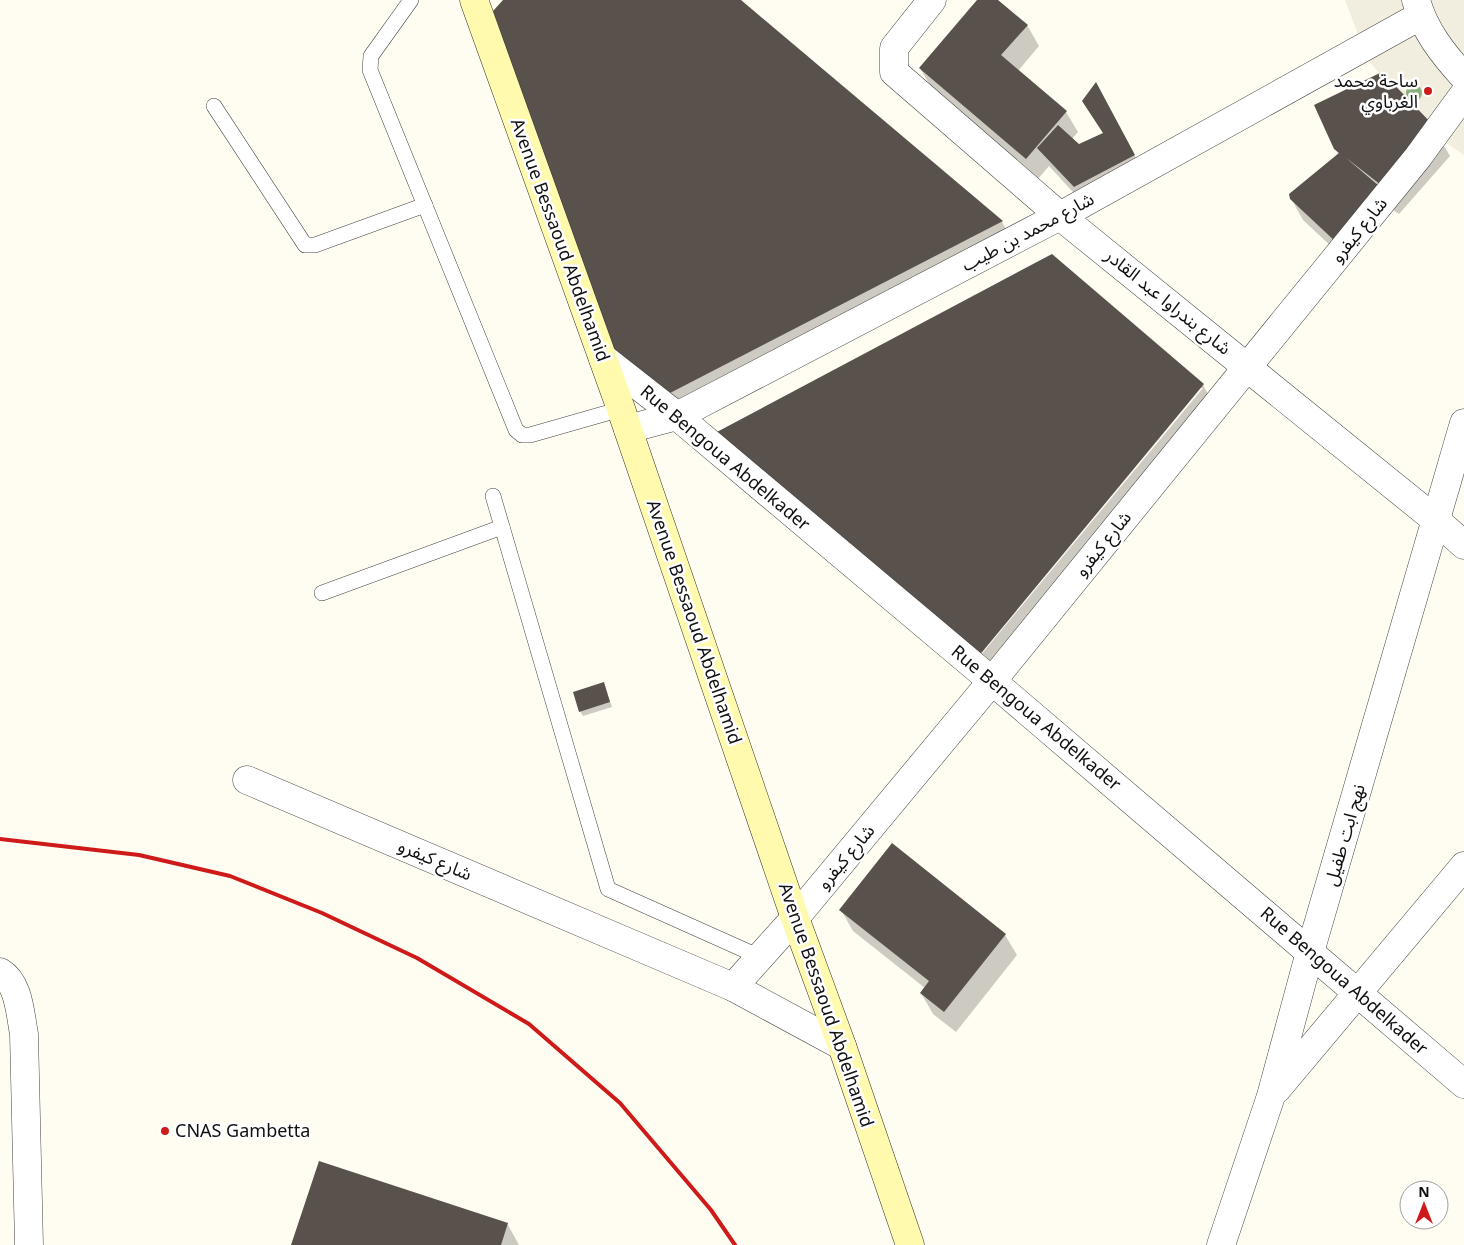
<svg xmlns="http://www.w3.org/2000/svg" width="1464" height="1245" viewBox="0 0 1464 1245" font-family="Georgia,'Noto Sans Arabic',serif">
  <rect width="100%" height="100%" fill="#fffdf2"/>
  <!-- plaza -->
  <path fill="#f1eddf" d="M1345,0H1464V155L1419,124L1367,58Z"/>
  <!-- shadow -->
  <g fill="#0003">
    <path d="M505,0H740L1002,222L1010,237L680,409L624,367Z"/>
    <path d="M979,0H996L1027,25L1039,46L1018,71L1066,112L1078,132L1072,139L1079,145L1104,134V99L1143,171L1083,203L1049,166L1038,179L932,89L920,68Z"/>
    <path d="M1433,127L1450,156L1399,214L1390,208L1349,263L1303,220L1291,198L1339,155L1335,148Z"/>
    <path d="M1203,385L1212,401L987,672L975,662L1203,388H1199Z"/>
    <path d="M604,684L612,707L583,716L580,711Z"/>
    <path d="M841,910L1005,935L1017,955L956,1032L933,1014L921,993L925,988L853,931Z"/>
    <path d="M320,1162L508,1225L519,1245H292Z"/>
  </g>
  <!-- building -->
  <g fill="#59514b">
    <path d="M503,0H741L1003,221L670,393L613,351L493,11Z"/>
    <path d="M977,0H998L1028,25L1001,55L1067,111L1026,159L919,68Z"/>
    <path d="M1382,72L1434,126L1381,185L1345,157L1379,186L1337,243L1290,199L1289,194L1339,153L1334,149L1314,105Z"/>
    <path d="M1096,82L1135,155L1074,187L1037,148L1058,125L1079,144L1103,133L1082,101Z"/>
    <path d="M1052,254L1204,384L978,657L715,433Z"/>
    <path d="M604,682L610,702L579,712L573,692Z"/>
    <path d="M892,843L1006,934L944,1012L920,993L929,981L839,910Z"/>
    <path d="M319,1161L508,1223L501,1245H291Z"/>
  </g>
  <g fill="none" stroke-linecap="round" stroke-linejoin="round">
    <defs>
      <g id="service">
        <path d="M411,0L371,56L370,70L516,430L522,435H530L621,409"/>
        <path d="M214,106L305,245H315L425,205"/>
        <path d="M493,496L608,889L760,957"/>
        <path d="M322,593L502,527"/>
      </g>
      <g id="minor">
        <path d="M932,0L894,48V72L1060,216L1437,521L1464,545"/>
        <path d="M603,358L677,416L992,681L1464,1084"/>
        <path d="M247,780L733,987L842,1046"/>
        <path d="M0,972C19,983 20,1013 24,1034L29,1245"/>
        <path d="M733,987L795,918L992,681L1418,157L1464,94"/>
        <path d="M1277,1089L1464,866"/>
        <path d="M1221,1245L1271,1096L1310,952L1464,423"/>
      </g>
      <g id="tertiary">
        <path d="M1416,0C1424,30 1443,54 1464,77"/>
        <path d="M628,429L677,416L1060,216L1420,16"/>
      </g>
      <path id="secondary" d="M474,0L621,409L795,918L842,1046L910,1245"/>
    </defs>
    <!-- service casing -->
    <use href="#service" stroke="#434343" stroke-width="16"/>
    <!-- minor casing -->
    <use href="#minor" stroke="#434343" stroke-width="29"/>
    <!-- tertiary casing -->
    <use href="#tertiary" stroke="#434343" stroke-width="29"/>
    <!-- secondary casing -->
    <use href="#secondary" stroke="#323232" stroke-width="29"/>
    <!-- service -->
    <use href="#service" stroke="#fff" stroke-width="15"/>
    <!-- minor -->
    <use href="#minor" stroke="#fff" stroke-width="28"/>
    <!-- tertiary -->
    <use href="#tertiary" stroke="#fff" stroke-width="28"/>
    <!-- secondary -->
    <use href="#secondary" stroke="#fffaad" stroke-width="28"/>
    <!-- rail -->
    <path stroke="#ce1a19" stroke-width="4" d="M0,839L139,855L230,876L322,913L417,958L529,1024L620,1103L711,1210L735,1245"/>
  </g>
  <!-- trees -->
  <circle fill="#88ae7b" cx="1414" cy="93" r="8"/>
  <!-- markers -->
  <g fill="#ce1a19" stroke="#fff" stroke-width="2">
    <circle cx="1428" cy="91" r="5"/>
    <circle cx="165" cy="1131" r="5"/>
  </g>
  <g text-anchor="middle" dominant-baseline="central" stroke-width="5" stroke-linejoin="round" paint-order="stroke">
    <!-- poi labels -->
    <g font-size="18" fill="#101010" stroke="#fff" text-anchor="end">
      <text x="1418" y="81">ساحة محمد<tspan x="1418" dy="21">الغرباوي</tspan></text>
      <text x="175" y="1131" text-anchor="start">CNAS Gambetta</text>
    </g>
    <!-- street labels -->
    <g font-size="18" fill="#101010" stroke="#fff">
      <text transform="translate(1359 230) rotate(-51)">شارع كيفرو</text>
      <text transform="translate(1028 232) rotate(-28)">شارع محمد بن طيب</text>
      <text transform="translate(560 240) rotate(70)">Avenue Bessaoud Abdelhamid</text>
      <text transform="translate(1168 302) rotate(39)">شارع بندراوا عبد القادر</text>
      <text transform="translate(725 458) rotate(40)">Rue Bengoua Abdelkader</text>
      <text transform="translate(1103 544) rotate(-51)">شارع كيفرو</text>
      <text transform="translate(694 622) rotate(71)">Avenue Bessaoud Abdelhamid</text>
      <text transform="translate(1036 718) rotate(40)">Rue Bengoua Abdelkader</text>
      <text transform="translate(1345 835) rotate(-74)">نهج ابت طفيل</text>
      <text transform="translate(846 857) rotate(-50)">شارع كيفرو</text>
      <text transform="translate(435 860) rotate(23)">شارع كيفرو</text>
      <text transform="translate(1344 981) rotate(41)">Rue Bengoua Abdelkader</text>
      <text transform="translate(826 1005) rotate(71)">Avenue Bessaoud Abdelhamid</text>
    </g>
  </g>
  <!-- north arrow -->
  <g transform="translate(1424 1205)"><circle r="24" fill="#ffffff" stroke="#9f9f9f"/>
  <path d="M0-4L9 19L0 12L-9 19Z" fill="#ce1a19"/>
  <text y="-8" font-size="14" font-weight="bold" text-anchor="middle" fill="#101010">N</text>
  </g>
</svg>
